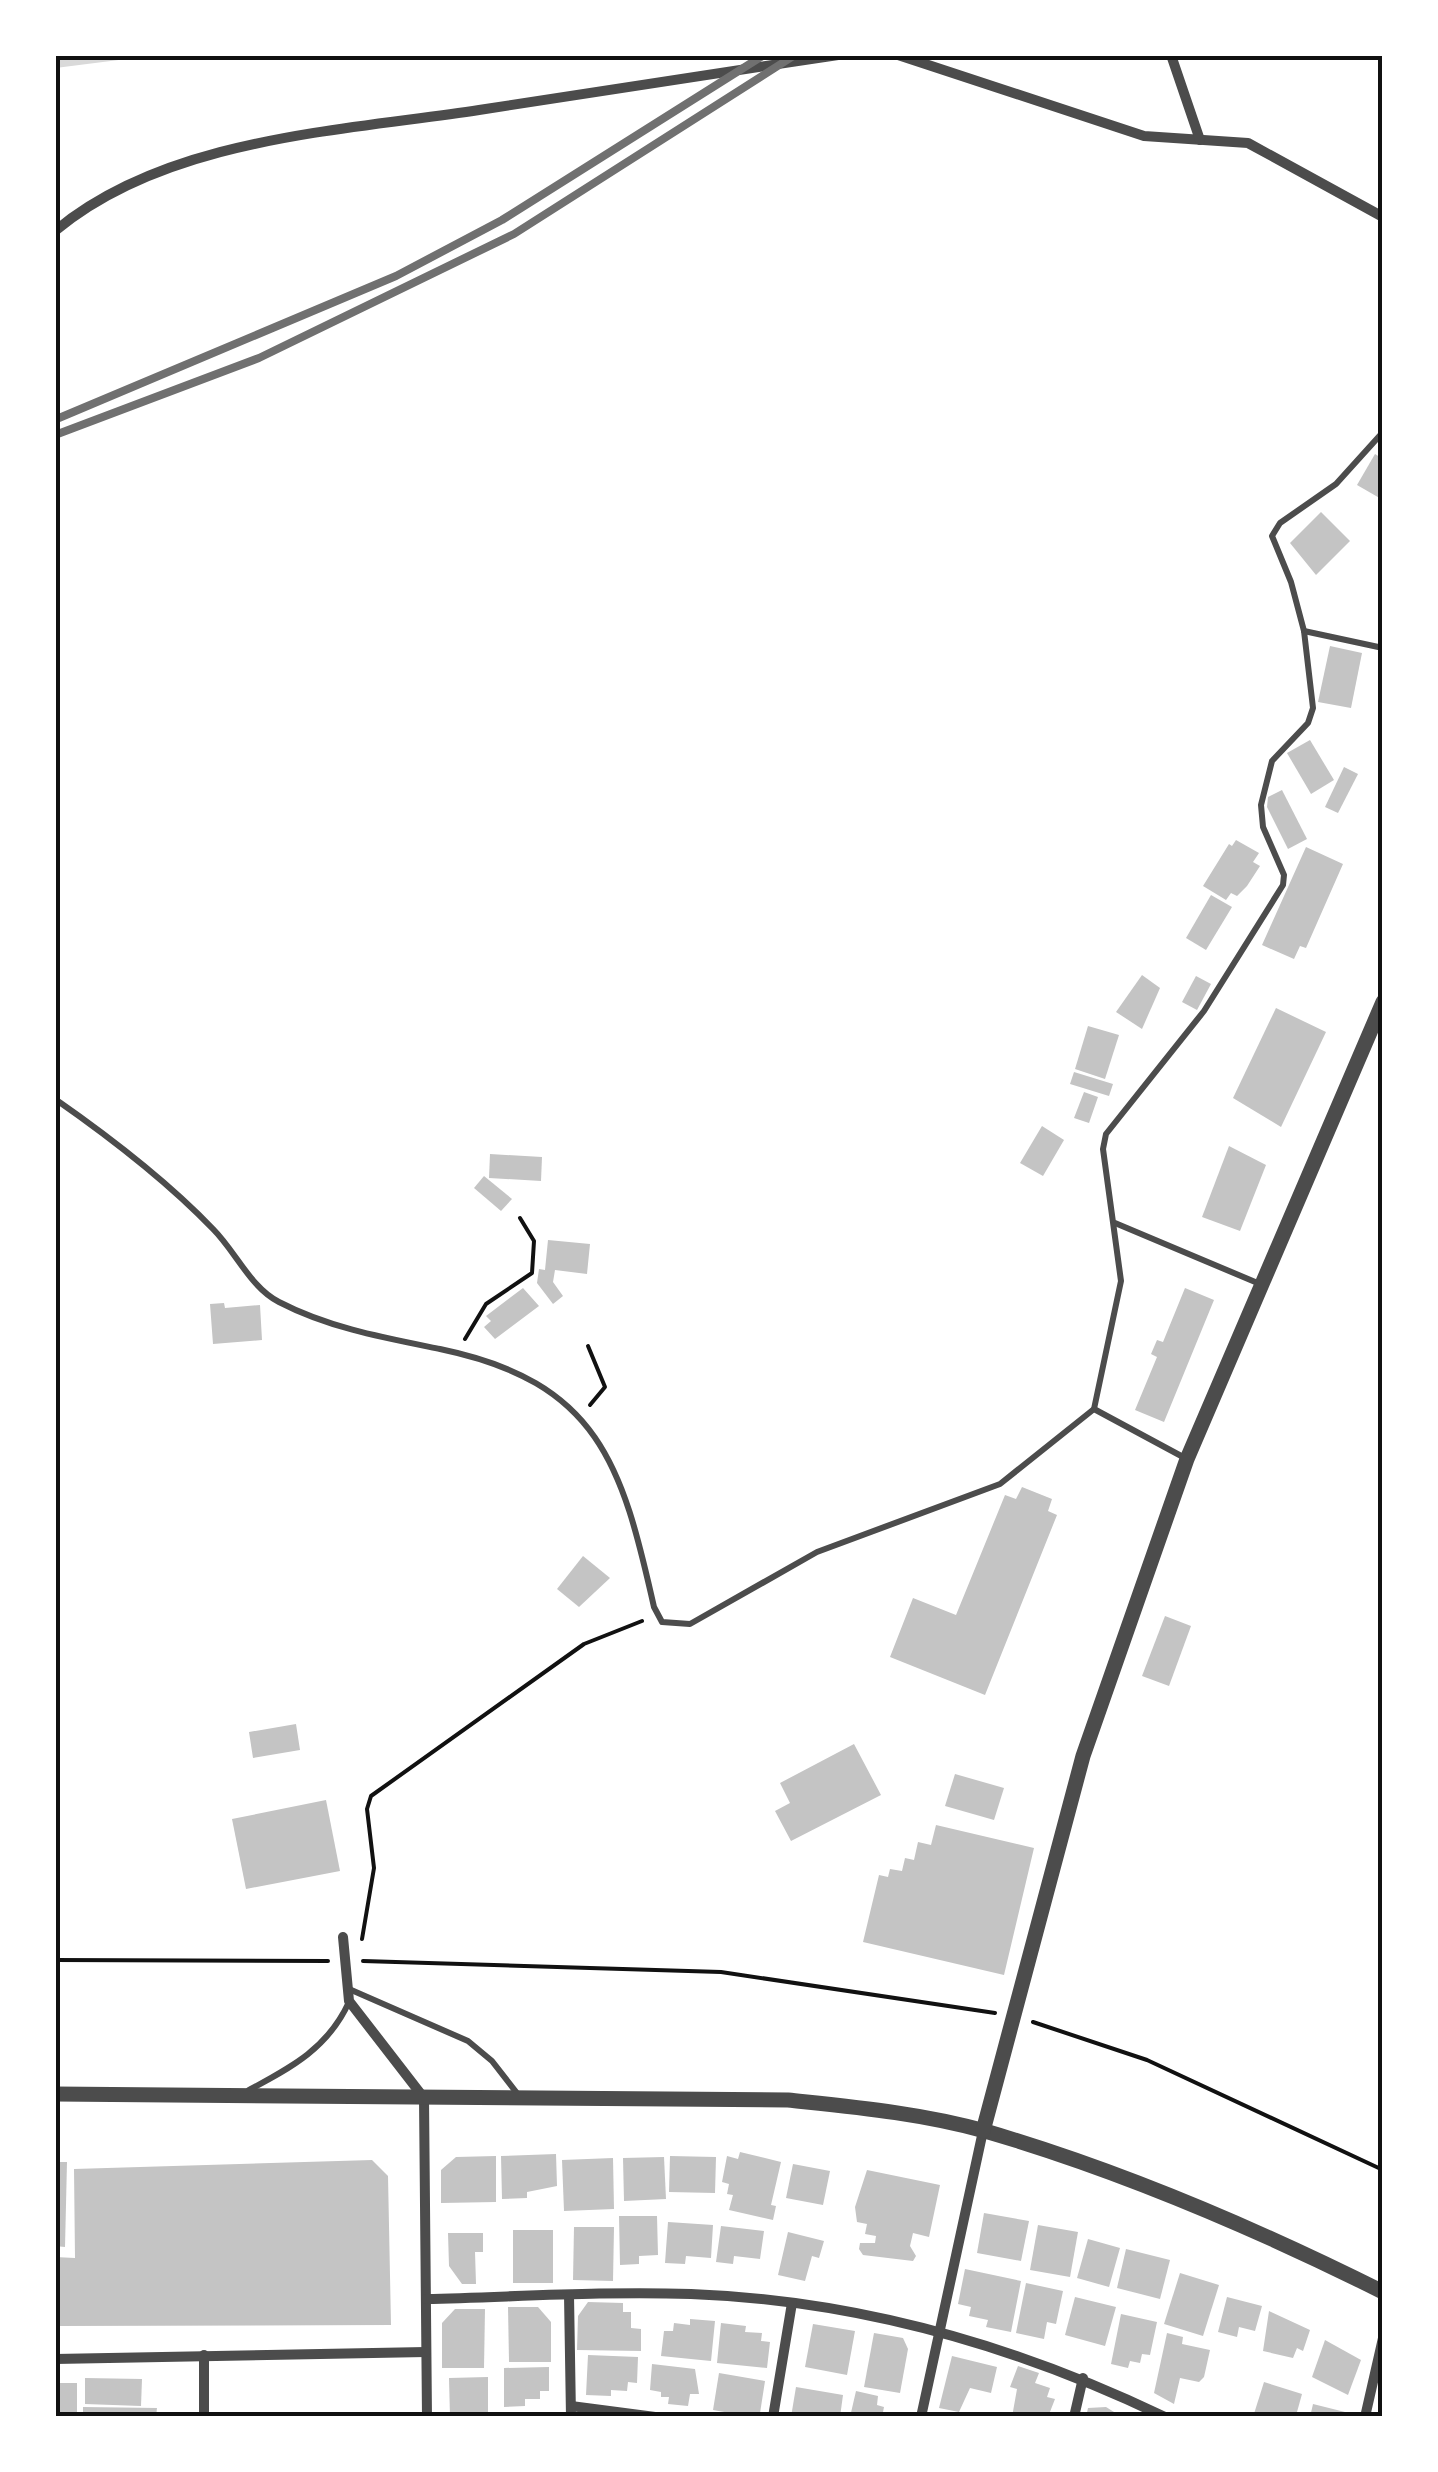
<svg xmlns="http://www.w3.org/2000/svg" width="1438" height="2472" viewBox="0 0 1438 2472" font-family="'Titillium Web',sans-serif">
  <rect width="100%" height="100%" fill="#fff"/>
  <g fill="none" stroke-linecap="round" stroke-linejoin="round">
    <!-- stream -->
    <path stroke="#d9d9d9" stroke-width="8" d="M55,64L126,55"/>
  </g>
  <!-- building -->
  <g fill="#c4c4c4">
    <path d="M1375,454L1383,459V500L1357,485Z"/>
    <path d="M1321,512L1350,541L1316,575L1290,543Z"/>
    <path d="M1330,646L1362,653L1351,708L1318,702Z"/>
    <path d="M1310,740L1334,780L1311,794L1287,753Z"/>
    <path d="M1344,767L1358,774L1338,813L1325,807Z"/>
    <path d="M1282,790L1307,839L1288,849L1267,807L1268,797Z"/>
    <path d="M1236,840L1259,853L1253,862L1260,866L1247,886L1237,896L1231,893L1226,900L1203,886L1229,844L1232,846Z"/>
    <path d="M1306,847L1343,864L1306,948L1300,946L1294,959L1262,945Z"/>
    <path d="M1211,895L1232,907L1206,950L1186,938Z"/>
    <path d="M1142,975L1160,988L1142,1029L1116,1012Z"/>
    <path d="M1196,976L1211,984L1197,1010L1182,1002Z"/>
    <path d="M1276,1008L1326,1032L1281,1127L1233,1098Z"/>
    <path d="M1088,1026L1119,1035L1105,1079L1075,1069Z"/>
    <path d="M1074,1072L1113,1084L1109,1096L1070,1084Z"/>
    <path d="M1084,1092L1098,1097L1089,1123L1074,1118Z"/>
    <path d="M1042,1126L1064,1140L1043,1176L1020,1163Z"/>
    <path d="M1229,1146L1266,1165L1240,1231L1202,1217Z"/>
    <path d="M490,1154L542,1157L541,1181L489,1178Z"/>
    <path d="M484,1176L512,1199L501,1211L474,1188Z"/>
    <path d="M548,1240L590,1244L587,1274L555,1270L553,1282L563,1296L553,1304L537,1283L539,1269L545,1270Z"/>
    <path d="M523,1288L539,1306L495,1339L484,1327L491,1321L486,1316Z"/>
    <path d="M1185,1288L1214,1300L1164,1422L1135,1410L1157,1357L1151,1354L1157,1340L1163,1342Z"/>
    <path d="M224,1303L225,1308L260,1305L262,1340L213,1344L210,1304Z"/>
    <path d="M1022,1487L1052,1499L1048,1511L1057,1515L985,1695L890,1657L913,1598L956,1615L1005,1495L1016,1499Z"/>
    <path d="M583,1556L610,1578L579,1607L557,1589Z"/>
    <path d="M1165,1616L1191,1626L1169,1686L1142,1676Z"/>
    <path d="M296,1724L300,1750L253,1758L249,1732Z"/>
    <path d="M854,1744L881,1795L791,1841L775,1811L790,1803L780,1783Z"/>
    <path d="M955,1774L1004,1788L994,1820L945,1806Z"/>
    <path d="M326,1800L340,1871L246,1889L232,1819Z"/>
    <path d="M936,1825L1034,1848L1004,1975L863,1942L879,1875L888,1877L890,1869L902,1871L905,1858L914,1860L918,1842L931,1845Z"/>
    <path d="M740,2152L781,2162L771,2205L776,2206L773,2220L729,2210L733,2195L727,2194L729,2184L722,2182L727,2156L738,2159Z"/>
    <path d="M556,2154L557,2186L527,2192V2198L502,2199L501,2156Z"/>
    <path d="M496,2156V2202L441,2203V2170L456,2157Z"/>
    <path d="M670,2156L716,2157L715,2193L669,2192Z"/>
    <path d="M664,2157L666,2199L624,2201L623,2158Z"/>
    <path d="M613,2158L614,2209L564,2211L562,2160Z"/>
    <path d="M372,2160L388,2176L391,2325L55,2326V2257L75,2258L74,2169Z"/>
    <path d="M55,2162H67L65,2247L55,2246Z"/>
    <path d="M793,2164L830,2171L823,2205L786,2198Z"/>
    <path d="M867,2170L940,2185L929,2237L913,2233L910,2246L916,2256L913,2261L863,2255L859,2249L860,2243H875L876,2236L865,2234L867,2224L857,2222L855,2207Z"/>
    <path d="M984,2213L1029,2221L1021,2261L977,2253Z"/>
    <path d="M619,2216H657L658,2255L639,2256V2264L620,2265Z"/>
    <path d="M668,2222L713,2225L711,2258L686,2256L685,2264L665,2263Z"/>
    <path d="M1038,2225L1078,2232L1070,2277L1030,2270Z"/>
    <path d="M721,2226L764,2231L760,2259L734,2256L733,2264L716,2262Z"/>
    <path d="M574,2227H614L613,2281L573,2280Z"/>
    <rect x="513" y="2230" width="40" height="53"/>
    <path d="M788,2232L824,2241L819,2258L812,2256L805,2281L778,2275Z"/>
    <path d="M448,2233H483V2252H475L476,2284H462L449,2266Z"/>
    <path d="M1088,2239L1120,2248L1109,2287L1077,2278Z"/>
    <path d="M1126,2249L1170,2260L1160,2299L1117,2288Z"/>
    <path d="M965,2269L1021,2281L1011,2332L986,2327L988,2320L969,2316L971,2307L958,2304Z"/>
    <path d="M1180,2273L1219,2285L1203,2336L1164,2324Z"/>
    <path d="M1026,2283L1063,2291L1056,2324L1047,2322L1044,2339L1016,2333Z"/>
    <path d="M1075,2297L1116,2307L1105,2346L1065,2335Z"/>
    <path d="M1227,2297L1262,2306L1255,2331L1239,2327L1237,2337L1218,2332Z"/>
    <path d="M588,2302L623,2303V2312H631V2328L641,2329V2351L577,2350L578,2316Z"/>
    <path d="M508,2307H538L551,2322V2362H509Z"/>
    <path d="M455,2309H485L484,2368H442V2323Z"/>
    <path d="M1269,2311L1310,2330L1303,2351L1297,2348L1293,2358L1263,2351Z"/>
    <path d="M1121,2314L1157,2322L1150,2355L1142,2354L1140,2363L1130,2361L1128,2368L1111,2364Z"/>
    <path d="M690,2319L715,2321L711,2361L661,2356L664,2331H673L674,2323L690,2325Z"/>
    <path d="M721,2323L746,2326L745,2332L762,2333L761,2341L770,2342L767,2368L717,2363Z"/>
    <path d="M813,2324L855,2331L847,2375L805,2367Z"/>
    <path d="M874,2333L903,2338L908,2349L900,2393L864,2387Z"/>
    <path d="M1167,2333L1183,2337L1182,2344L1210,2350L1204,2377L1199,2382L1180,2378L1174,2404L1154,2393Z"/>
    <path d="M1325,2340L1361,2360L1348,2395L1312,2377Z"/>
    <path d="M588,2355L638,2357L637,2383L628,2382L627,2391L611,2390V2396L586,2395Z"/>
    <path d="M952,2356L997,2367L991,2393L970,2388L959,2412L939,2408Z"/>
    <path d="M652,2364L695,2369L699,2394H690L688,2406L668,2404L669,2397H661V2392L650,2390Z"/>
    <path d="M1018,2366L1039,2373L1035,2383L1050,2388L1047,2397L1055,2399L1048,2417H1012L1017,2389L1010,2387Z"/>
    <path d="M549,2367V2391H540V2399H525V2406L504,2407V2368Z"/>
    <path d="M719,2373L765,2381L760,2413L753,2417L713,2410Z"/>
    <path d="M488,2377V2417H450L449,2378Z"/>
    <path d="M85,2378L142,2379L141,2406L85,2404Z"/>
    <path d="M1264,2382L1302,2394L1297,2412L1253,2417Z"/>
    <rect x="55" y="2383" width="22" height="34"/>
    <path d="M796,2387L843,2395L840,2417H791Z"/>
    <path d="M856,2391L878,2396L877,2405L884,2407L882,2417H850Z"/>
    <path d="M1313,2404L1353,2414L1352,2417H1310Z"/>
    <path d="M83,2407L157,2408L156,2417H83Z"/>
    <path d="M1106,2407L1122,2417H1086L1088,2408Z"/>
  </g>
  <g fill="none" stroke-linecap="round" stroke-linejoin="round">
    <!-- path -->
    <g stroke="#111" stroke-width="4">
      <path d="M465,1339L486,1304L532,1273L534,1241L520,1218"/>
      <path d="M588,1346L605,1387L590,1405"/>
      <path d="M362,1939L374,1868L367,1809L371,1796L584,1644L642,1621"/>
      <path d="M55,1960L328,1961"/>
      <path d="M363,1961L721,1972L995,2013"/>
      <path d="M1033,2022L1147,2060L1383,2170"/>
    </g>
    <!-- service -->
    <g stroke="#4c4c4c" stroke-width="6">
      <path d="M1304,631L1383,648"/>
      <path d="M55,1099C111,1138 166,1180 213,1229C236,1252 250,1287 279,1302C329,1328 385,1338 440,1349C599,1382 622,1465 654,1607L662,1622L690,1624L817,1552L1000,1484L1094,1409L1121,1281L1103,1149L1106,1134L1204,1011L1283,885L1284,875L1263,827L1261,805L1272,761L1308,723L1313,708L1304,631L1291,582L1272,536L1280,523L1336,484L1383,432"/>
      <path d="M1115,1223L1260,1284"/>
      <path d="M1094,1409L1185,1458"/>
      <path d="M349,1989L468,2041L492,2061L520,2097"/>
      <path d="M249,2090C292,2067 328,2048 349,2002"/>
    </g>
    <!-- minor -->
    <g stroke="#4c4c4c" stroke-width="10">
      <path d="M898,55L1144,136L1248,143L1383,217"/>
      <path d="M1171,55L1200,140"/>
      <path d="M55,231C166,138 340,131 479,110C598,92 718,73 838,55"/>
      <path d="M343,1937L349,2001L424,2098L427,2417"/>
      <path d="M569,2295L571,2417"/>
      <path d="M426,2299C514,2297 603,2291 691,2294C856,2300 1017,2346 1165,2417"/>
      <path d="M55,2359L426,2352"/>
      <path d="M571,2406L655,2417"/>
      <path d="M204,2417V2355"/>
      <path d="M773,2417L792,2303"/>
      <path d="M921,2417L983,2131"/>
      <path d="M1074,2417L1083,2378"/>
      <path d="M1365,2417L1383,2338"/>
    </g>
    <!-- tertiary -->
    <g stroke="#4c4c4c" stroke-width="15">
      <path d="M55,2094L788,2100C854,2107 921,2113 985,2131C1122,2171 1255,2228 1383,2292"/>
      <path d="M983,2131L1083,1756L1187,1459L1383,1002"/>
    </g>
    <!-- rail -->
    <g stroke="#707070" stroke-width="8">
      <path d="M59,418L396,276L502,220L764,55"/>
      <path d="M55,435L259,358L514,234L795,55"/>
    </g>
  </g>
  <!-- border -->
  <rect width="1438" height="2472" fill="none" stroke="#ffffff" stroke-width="115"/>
  <rect x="58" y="58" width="1322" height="2356" fill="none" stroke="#111" stroke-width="4"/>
</svg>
